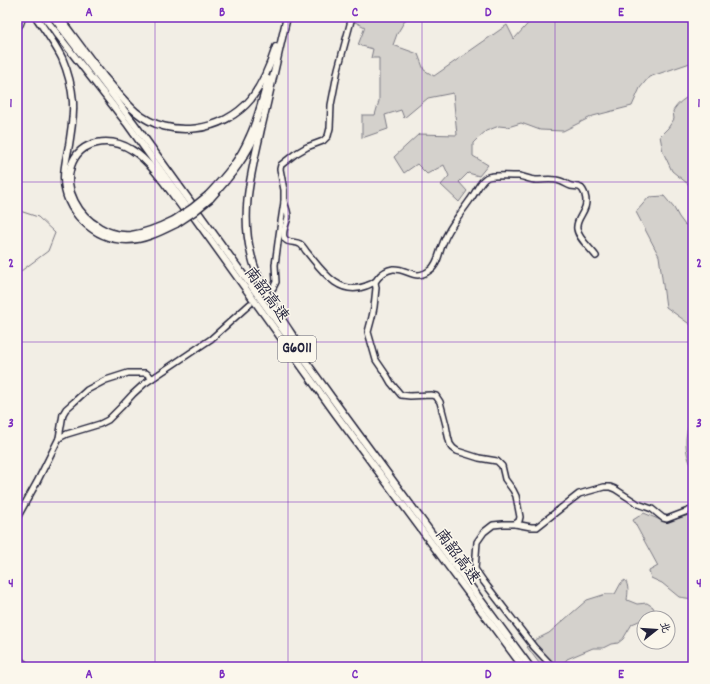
<svg xmlns="http://www.w3.org/2000/svg" width="710" height="684" viewBox="0 0 710 684" font-family="Dekko,'LXGW WenKai TC',sans-serif">
  <rect width="100%" height="100%" fill="#f2eee5"/>
  <filter id="ink" filterUnits="userSpaceOnUse"><feTurbulence type="fractalNoise" baseFrequency=".025" numOctaves="2"/><feDisplacementMap in="SourceGraphic" scale="8" xChannelSelector="R" yChannelSelector="G"/><feConvolveMatrix kernelMatrix="1 2 1 2 8 2 1 2 1" color-interpolation-filters="sRGB"/></filter>
  <g filter="url(#ink)">
    <!-- green -->
    <g fill="#d4d1cc" stroke="#7b7a84">
      <path d="M356,17H407L397,34L393,45L418,54L424,70L434,76L507,25L514,39L534,17H693V62L649,77L640,88L632,106L593,116L563,131L540,130L521,123L508,127L499,126L486,131L477,139L473,143V156L488,165L479,176L468,173L459,182L467,191L459,202L441,185L449,176L444,165L427,174L417,164L404,173L394,157L419,134L457,135L453,93L428,98L404,118L401,110L385,115L388,129L362,138V115H375L379,101V58H371L373,49L358,45L365,27L355,22Z"/>
      <path d="M693,95V188L672,171L663,152L660,136L668,128L674,119L673,111C678,103 684,98 693,95Z"/>
      <path d="M664,196L674,208L679,217L685,225L693,222V326L688,323L666,307L659,256L636,212L649,197Z"/>
      <path d="M693,420V468C686,458 684,440 688,428C689,425 692,422 693,420Z"/>
      <path d="M644,513L665,522L693,514V599L679,597L662,583L651,578L649,571L658,566L633,520Z"/>
      <path d="M625,580C629,586 628,593 627,600L637,604L647,603L653,607L658,618H644V620L639,621L632,624L623,639L618,643L611,644L603,648H593L567,659L563,665V667H542L527,647L535,640L549,633L587,600L606,594H615L621,583Z"/>
    </g>
    <g fill="none" stroke-linecap="round" stroke-linejoin="round">
      <!-- stream -->
      <path stroke="#76747f" stroke-width="1" d="M17,210L38,217L55,233L48,251L17,274"/>
      <defs>
        <g id="street">
          <path d="M17,29L21,25L24,17"/>
          <path d="M17,657L30,667"/>
          <path d="M99,667L116,666L126,667"/>
        </g>
        <g id="secondary">
          <path d="M284,202C286,207 288,212 288,217C287,223 282,231 284,237C286,244 295,241 300,244C302,245 304,248 306,251C321,269 338,297 366,286C368,285 372,284 374,282C377,281 376,280 378,278C382,273 387,270 393,269C408,268 415,282 430,270C438,265 439,252 443,243C450,225 459,216 470,200C475,194 481,179 488,177C495,175 511,176 519,176C525,177 530,180 536,180C544,180 553,178 560,181C564,182 567,185 571,186C575,187 580,186 582,189C583,190 585,194 585,195C590,211 575,217 577,229C578,238 591,249 596,256"/>
          <path d="M375,282L376,288L374,307L372,317L368,332L376,360L387,376L391,383L401,395L410,396L431,395L436,396L440,402L446,425L448,436L450,444L453,448L457,451L479,458L497,461L502,466L505,479L513,490L516,496L520,517L519,521L515,524H503L493,525L484,532L477,542L475,569L484,582L534,647L553,667"/>
          <path d="M273,288L276,282L275,265L279,235L284,202V190L280,169L281,165L295,154L307,147L323,141L328,136L330,128L331,105L338,69L352,17"/>
          <path d="M59,438L63,414L66,409L74,402L87,390L106,380L128,373H146L152,378"/>
          <path d="M17,518L37,482L59,438L67,434L100,424L108,420L121,407L133,394L144,384L211,339L250,304"/>
          <path d="M515,524L531,527H537L579,494L604,487H610L615,489L638,504L652,509L663,518L667,519L688,511L693,510"/>
        </g>
        <g id="highway">
          <path d="M36,17C45,30 55,44 62,58C68,72 72,88 73,102C74,116 71,131 69,145C67,156 64,166 64,178C64,211 94,240 127,240C144,240 160,232 176,224"/>
          <path d="M44,17L128,125L335,413L523,667"/>
          <path d="M53,17L133,122L340,409L530,667"/>
          <path d="M59,17C74,37 89,58 105,78C115,89 124,102 136,112C169,140 224,132 251,99C263,83 270,66 276,47"/>
          <path d="M287,17C278,54 270,92 261,129C252,172 240,210 251,254C259,289 282,319 301,348"/>
          <path d="M208,195C224,178 240,160 249,138C258,119 263,99 268,79"/>
          <path d="M210,199C230,177 249,154 259,126"/>
          <path d="M174,220C160,227 146,233 131,235C120,236 109,233 99,227C79,216 63,190 71,166C80,139 111,137 132,150C150,160 172,194 185,211"/>
        </g>
      </defs>
      <!-- street casing -->
      <use href="#street" stroke="#22223b" stroke-width="6"/>
      <!-- secondary casing -->
      <use href="#secondary" stroke="#22223b" stroke-width="8"/>
      <!-- highway casing -->
      <use href="#highway" stroke="#22223b" stroke-width="9"/>
      <!-- street -->
      <use href="#street" stroke="#fbf7ec" stroke-width="3.5"/>
      <!-- secondary -->
      <use href="#secondary" stroke="#fbf7ec" stroke-width="5"/>
      <!-- highway -->
      <use href="#highway" stroke="#fbf7ec" stroke-width="6"/>
      <defs>
        <g id="highway-bridge">
          <path d="M174,220L192,208L208,195"/>
          <path d="M176,224L194,212L210,199"/>
        </g>
      </defs>
      <!-- highway-bridge casing -->
      <use href="#highway-bridge" stroke="#22223b" stroke-width="9" stroke-linecap="butt"/>
      <!-- highway-bridge -->
      <use href="#highway-bridge" stroke="#fbf7ec" stroke-width="6"/>
    </g>
  </g>
  <!-- grid -->
  <path fill="none" stroke="#7b2cbf" stroke-width="1" stroke-opacity="0.55" d="M155,17V667M288,17V667M422,17V667M555,17V667M17,182H693M17,342H693M17,502H693"/>
  <g text-anchor="middle" dominant-baseline="central" stroke-width="3" stroke-linejoin="round" paint-order="stroke">
    <!-- shield labels -->
    <rect fill="#fbf7ec" stroke="#636270" stroke-width="1" x="278" y="336" width="38" height="26" rx="3"/>
    <g font-size="15" font-weight="bold" fill="#22223b">
      <text x="297" y="349">G6011</text>
    </g>
    <!-- street labels -->
    <g font-size="16" fill="#22223b" stroke="#fbf7ec">
      <text transform="translate(266 295) rotate(54)">南韶高速</text>
      <text transform="translate(457 557) rotate(54)">南韶高速</text>
    </g>
  </g>
  <!-- margin -->
  <rect width="710" height="684" fill="none" stroke="#fbf7ec" stroke-width="44"/>
  <!-- north arrow -->
  <g transform="translate(656 630) rotate(73)"><circle r="19" fill="#fbf7ec" stroke="#a4a2a5"/>
  <path d="M0-3L7 15L0 10L-7 15Z" fill="#22223b"/>
  <text y="-6" font-size="11" font-weight="bold" text-anchor="middle" fill="#22223b">北</text>
  </g>
  <rect x="22" y="22" width="666" height="640" fill="none" stroke="#7b2cbf" stroke-width="1.5"/>
  <g font-size="13" text-anchor="middle" font-weight="bold" fill="#7b2cbf">
    <text x="89" y="16">A</text>
    <text x="222" y="16">B</text>
    <text x="355" y="16">C</text>
    <text x="488" y="16">D</text>
    <text x="621" y="16">E</text>
    <text x="11" y="107">1</text>
    <text x="699" y="107">1</text>
    <text x="11" y="267">2</text>
    <text x="699" y="267">2</text>
    <text x="11" y="427">3</text>
    <text x="699" y="427">3</text>
    <text x="11" y="587">4</text>
    <text x="699" y="587">4</text>
    <text x="89" y="678">A</text>
    <text x="222" y="678">B</text>
    <text x="355" y="678">C</text>
    <text x="488" y="678">D</text>
    <text x="621" y="678">E</text>
  </g>
</svg>
